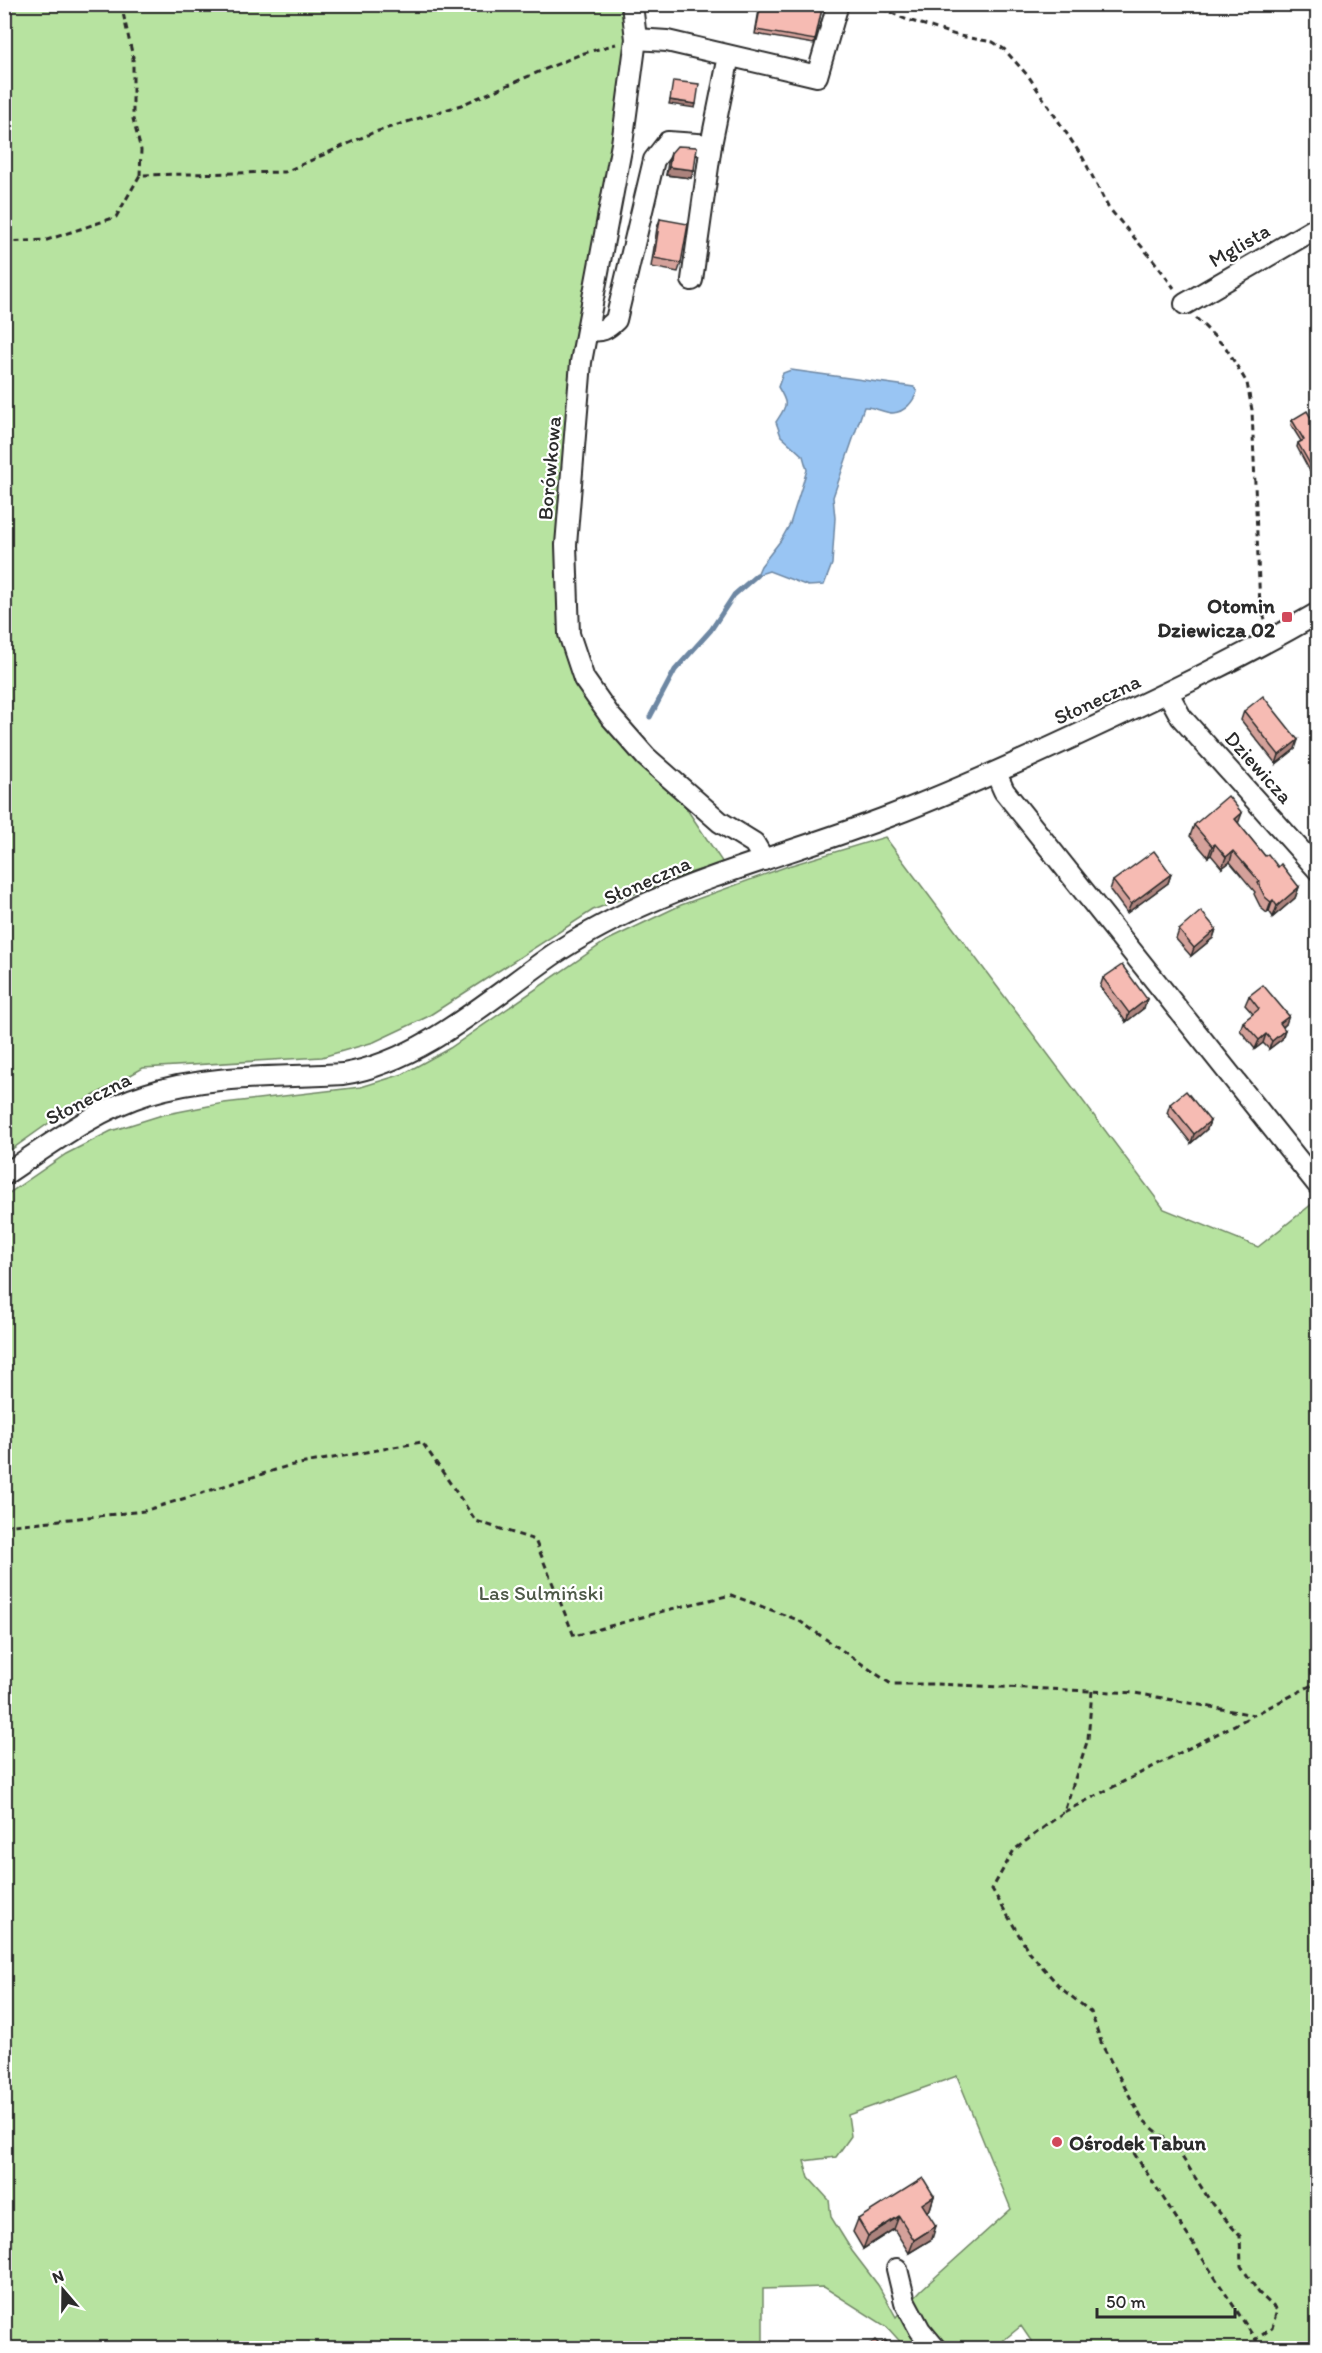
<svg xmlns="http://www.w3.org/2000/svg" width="1322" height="2353" viewBox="0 0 1322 2353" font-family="Itim,sans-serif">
  <rect width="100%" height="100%" fill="#fff"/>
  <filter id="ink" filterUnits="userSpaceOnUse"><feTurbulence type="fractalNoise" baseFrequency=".0167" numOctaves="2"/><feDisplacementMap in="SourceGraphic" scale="12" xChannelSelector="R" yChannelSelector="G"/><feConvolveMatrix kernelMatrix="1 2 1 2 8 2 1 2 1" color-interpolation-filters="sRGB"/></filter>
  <g filter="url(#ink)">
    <!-- green -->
    <g fill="#b7e3a0" stroke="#718766" stroke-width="1.5" fill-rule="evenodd">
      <path d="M5,5H626L628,64L561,531L580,686L682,802L723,863L686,874L593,910L427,1017L374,1042L322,1057L143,1068L66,1111L5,1154Z"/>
      <path d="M885,837L1164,1209L1258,1247L1317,1200V2348H1036L1021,2326L994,2348H906L887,2327L824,2287L763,2289V2342L758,2348H5V1196L66,1154L111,1131L162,1115L224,1103L361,1087L403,1074L450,1048L606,941L681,905L788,866ZM957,2076L1011,2209L921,2290L896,2317L878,2285L852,2251L831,2217L829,2200L809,2178L804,2161L836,2157L851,2136L848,2115Z"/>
    </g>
    <!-- water -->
    <path fill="#99c5f3" stroke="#6d87a3" stroke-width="1.5" d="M791,370L914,387L917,392C913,402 905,412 893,413C883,413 874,406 864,407L833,497L835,518L832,564L824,585L808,586L769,571L757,575L761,566L781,540L790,524L807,470L803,456L781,436L776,422C787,405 789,405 778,387L783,373Z"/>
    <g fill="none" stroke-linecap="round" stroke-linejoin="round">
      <!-- stream -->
      <path stroke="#6d87a3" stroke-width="5" d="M650,717L675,670L711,630L734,595L757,575"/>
      <defs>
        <g id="minor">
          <path d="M632,4L636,39L622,144L581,362L566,545L569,634L584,679L610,716L646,757L720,822L754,843L764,860"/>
          <path d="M636,39L667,41L817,76L838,4"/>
          <path d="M692,280L711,145"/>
          <path d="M1185,304L1318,227"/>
          <path d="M588,329C601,333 607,329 616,320L654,160L668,142L711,145L729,56"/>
          <path d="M1168,693L1181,717L1318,870"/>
          <path d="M996,773L1004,791L1318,1185"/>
          <path d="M4,1175C49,1145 95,1110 147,1094C209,1074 279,1078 343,1074C422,1061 489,999 554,954C579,937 612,920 639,907C720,870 807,848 890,816C958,790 1024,760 1090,729C1167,693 1244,656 1318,613"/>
          <path d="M897,2269L905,2302L920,2330L935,2348"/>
        </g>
      </defs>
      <!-- minor casing -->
      <use href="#minor" stroke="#2b2b2b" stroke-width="24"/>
      <!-- path -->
      <g stroke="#2b2b2b" stroke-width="3" stroke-dasharray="6 4.5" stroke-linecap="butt">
        <path d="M121,4L133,57V119L141,150L140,175"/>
        <path d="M872,4L905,19L959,36L993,42L1004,49L1029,77L1083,158L1108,207L1154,261L1174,288"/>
        <path d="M4,242L47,240L116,217L140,175L285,172L372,133L461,105L581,54L616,44"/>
        <path d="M1196,318L1226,348L1247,383L1252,410L1260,608L1266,621"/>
        <path d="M4,1526L144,1511L288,1466L422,1442L476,1521L535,1540L574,1636L671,1609L731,1595L798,1620L891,1684H936L1135,1693L1254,1715L1318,1682"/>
        <path d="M1092,1691L1088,1739L1064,1812L1014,1850L992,1889L1029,1952L1062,1989L1091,2012L1102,2045L1142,2119L1177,2149L1212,2204L1240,2236L1241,2266L1259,2293L1277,2310L1272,2328L1255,2340"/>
        <path d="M1064,1812L1252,1716"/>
        <path d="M1128,2144L1261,2348"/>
      </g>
      <!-- minor -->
      <use href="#minor" stroke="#fff" stroke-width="20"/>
    </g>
    <!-- wall -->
    <g fill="#d4a19a" stroke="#2b2b2b" stroke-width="1.5">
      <path d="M760,4H823L814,44L755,34Z"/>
      <path d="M671,153L694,170L691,178L666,175L668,162Z"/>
      <path d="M660,219L681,263L678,272L651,267L657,228Z"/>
      <path d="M1292,420L1317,428V472L1312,475L1297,447L1298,443L1301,441L1291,425Z"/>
      <path d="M1317,703V719L1313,713L1316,705Z"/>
      <path d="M1244,711L1295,749L1276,764L1241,720Z"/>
      <path d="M1238,823L1265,856L1299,887L1295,898L1273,917L1269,911L1267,913L1261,908L1254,894L1255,892L1230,862L1222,868L1211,855L1208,857L1190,836L1194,825Z"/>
      <path d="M1171,874L1168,883L1127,913L1110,890L1113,881Z"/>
      <path d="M1216,929L1213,938L1191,956L1176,939L1179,930Z"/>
      <path d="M1103,978L1144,1008L1126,1022L1100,987Z"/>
      <path d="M1249,996L1286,1024L1283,1027L1282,1039L1269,1049L1263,1043L1255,1049L1240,1030L1243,1022L1253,1014L1245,1005Z"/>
      <path d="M1170,1104L1210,1121L1207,1129L1191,1143L1167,1113Z"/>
      <path d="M934,2196L930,2209L927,2211L932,2239L909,2253L894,2229L863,2249L853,2232L858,2219Z"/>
    </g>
    <!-- shaded-wall -->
    <g fill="#ac837d" stroke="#2b2b2b" stroke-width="1.5">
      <path d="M670,100L696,104L695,108L669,104Z"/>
      <path d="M669,167L694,170L691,178L666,175Z"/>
      <path d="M1317,469V472L1312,475L1314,471Z"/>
      <path d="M1298,740L1295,749L1276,764L1279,755Z"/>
      <path d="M1242,813L1238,824L1235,819Z"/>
      <path d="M1215,844L1211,855L1208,857L1212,846Z"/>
      <path d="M1233,851L1230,862L1222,868L1226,857Z"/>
      <path d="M1171,874L1168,883L1127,913L1131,904Z"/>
      <path d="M1299,887L1295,898L1273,917L1277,906Z"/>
      <path d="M1273,900L1269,911L1267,913L1271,902Z"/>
      <path d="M1216,929L1213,938L1191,956L1194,948Z"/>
      <path d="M1147,999L1144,1008L1126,1022L1129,1013Z"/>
      <path d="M1289,1016L1286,1024L1277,1032L1280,1023Z"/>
      <path d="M1285,1030L1282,1039L1269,1049L1272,1041Z"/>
      <path d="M1266,1034L1263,1043L1255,1049L1259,1040Z"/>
      <path d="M1210,1121L1207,1129L1191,1143L1194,1134Z"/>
      <path d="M934,2196L930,2209L918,2217L922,2204Z"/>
      <path d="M899,2216L894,2229L863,2249L868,2236Z"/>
      <path d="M936,2226L932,2239L909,2253L914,2240Z"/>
    </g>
    <!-- building -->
    <g fill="#f6bbb3" stroke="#2b2b2b" stroke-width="1.5">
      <path d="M761,4H823L815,40L756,30Z"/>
      <path d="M673,81L699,84L696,104L670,100Z"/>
      <path d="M677,146L697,147L694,170L669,167L671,153Z"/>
      <path d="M660,219L688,224L681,263L654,258Z"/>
      <path d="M1307,411L1317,428V469L1314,471L1298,443L1304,440L1292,420Z"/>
      <path d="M1263,696L1298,740L1279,755L1244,711Z"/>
      <path d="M1228,796L1242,813L1235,819L1265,856L1268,854L1278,867L1281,864L1299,887L1277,906L1273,900L1271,902L1265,897L1258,883L1260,882L1233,851L1226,857L1215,844L1212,846L1194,825Z"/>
      <path d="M1154,851L1171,874L1131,904L1113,881Z"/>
      <path d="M1201,911L1216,929L1194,948L1179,930Z"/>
      <path d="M1122,965L1147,999L1129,1013L1103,978Z"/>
      <path d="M1263,985L1289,1016L1280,1023L1285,1030L1272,1041L1266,1034L1259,1040L1243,1022L1259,1009L1249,996Z"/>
      <path d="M1186,1091L1210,1121L1194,1134L1170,1104Z"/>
      <path d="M923,2178L934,2196L922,2204L936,2226L914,2240L899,2216L868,2236L858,2219Z"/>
      <path d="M875,2340L880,2345L885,2340L892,2349H865Z"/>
    </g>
  </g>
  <!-- markers -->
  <g fill="#d1495b" stroke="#fff" stroke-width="2">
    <rect x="1281" y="611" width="12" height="12" rx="3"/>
    <circle cx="1057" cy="2142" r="6"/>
  </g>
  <g text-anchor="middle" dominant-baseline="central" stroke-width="4.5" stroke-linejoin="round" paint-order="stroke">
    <!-- street labels -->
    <g font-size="21" fill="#2b2b2b" stroke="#fff">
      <text transform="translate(1239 245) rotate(-30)">Mglista</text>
      <text transform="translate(549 468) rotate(-85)">Borówkowa</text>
      <text transform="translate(1097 699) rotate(-25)">Słoneczna</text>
      <text transform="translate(1259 767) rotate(48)">Dziewicza</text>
      <text transform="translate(647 880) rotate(-24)">Słoneczna</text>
      <text transform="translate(88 1098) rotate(-27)">Słoneczna</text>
    </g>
    <!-- poi labels -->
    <g font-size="21" font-weight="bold" fill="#2b2b2b" stroke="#fff" text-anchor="end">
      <text x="1275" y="605">Otomin<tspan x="1275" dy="24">Dziewicza 02</tspan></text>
      <text x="1069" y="2142" text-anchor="start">Ośrodek Tabun</text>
    </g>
    <!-- park labels -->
    <g font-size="21" fill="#4e5948" stroke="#fff">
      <text x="541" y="1592">Las Sulmiński</text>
    </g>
  </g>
  <!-- margin -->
  <rect width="1322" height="2353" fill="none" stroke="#fff" stroke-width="24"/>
  <rect x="12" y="12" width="1298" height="2329" fill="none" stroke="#2b2b2b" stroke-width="2" filter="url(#ink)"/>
  <!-- north arrow -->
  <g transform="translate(63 2290) rotate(340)" stroke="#ffffff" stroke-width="4.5" paint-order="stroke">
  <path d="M0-4.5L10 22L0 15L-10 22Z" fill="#2b2b2b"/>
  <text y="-9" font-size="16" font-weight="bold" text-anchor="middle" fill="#2b2b2b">N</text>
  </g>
  <!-- scale -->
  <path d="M1097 2308v9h138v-9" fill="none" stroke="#2b2b2b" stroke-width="3"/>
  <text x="1106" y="2308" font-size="18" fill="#2b2b2b" stroke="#ffffff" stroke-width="4.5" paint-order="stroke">50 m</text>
</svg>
